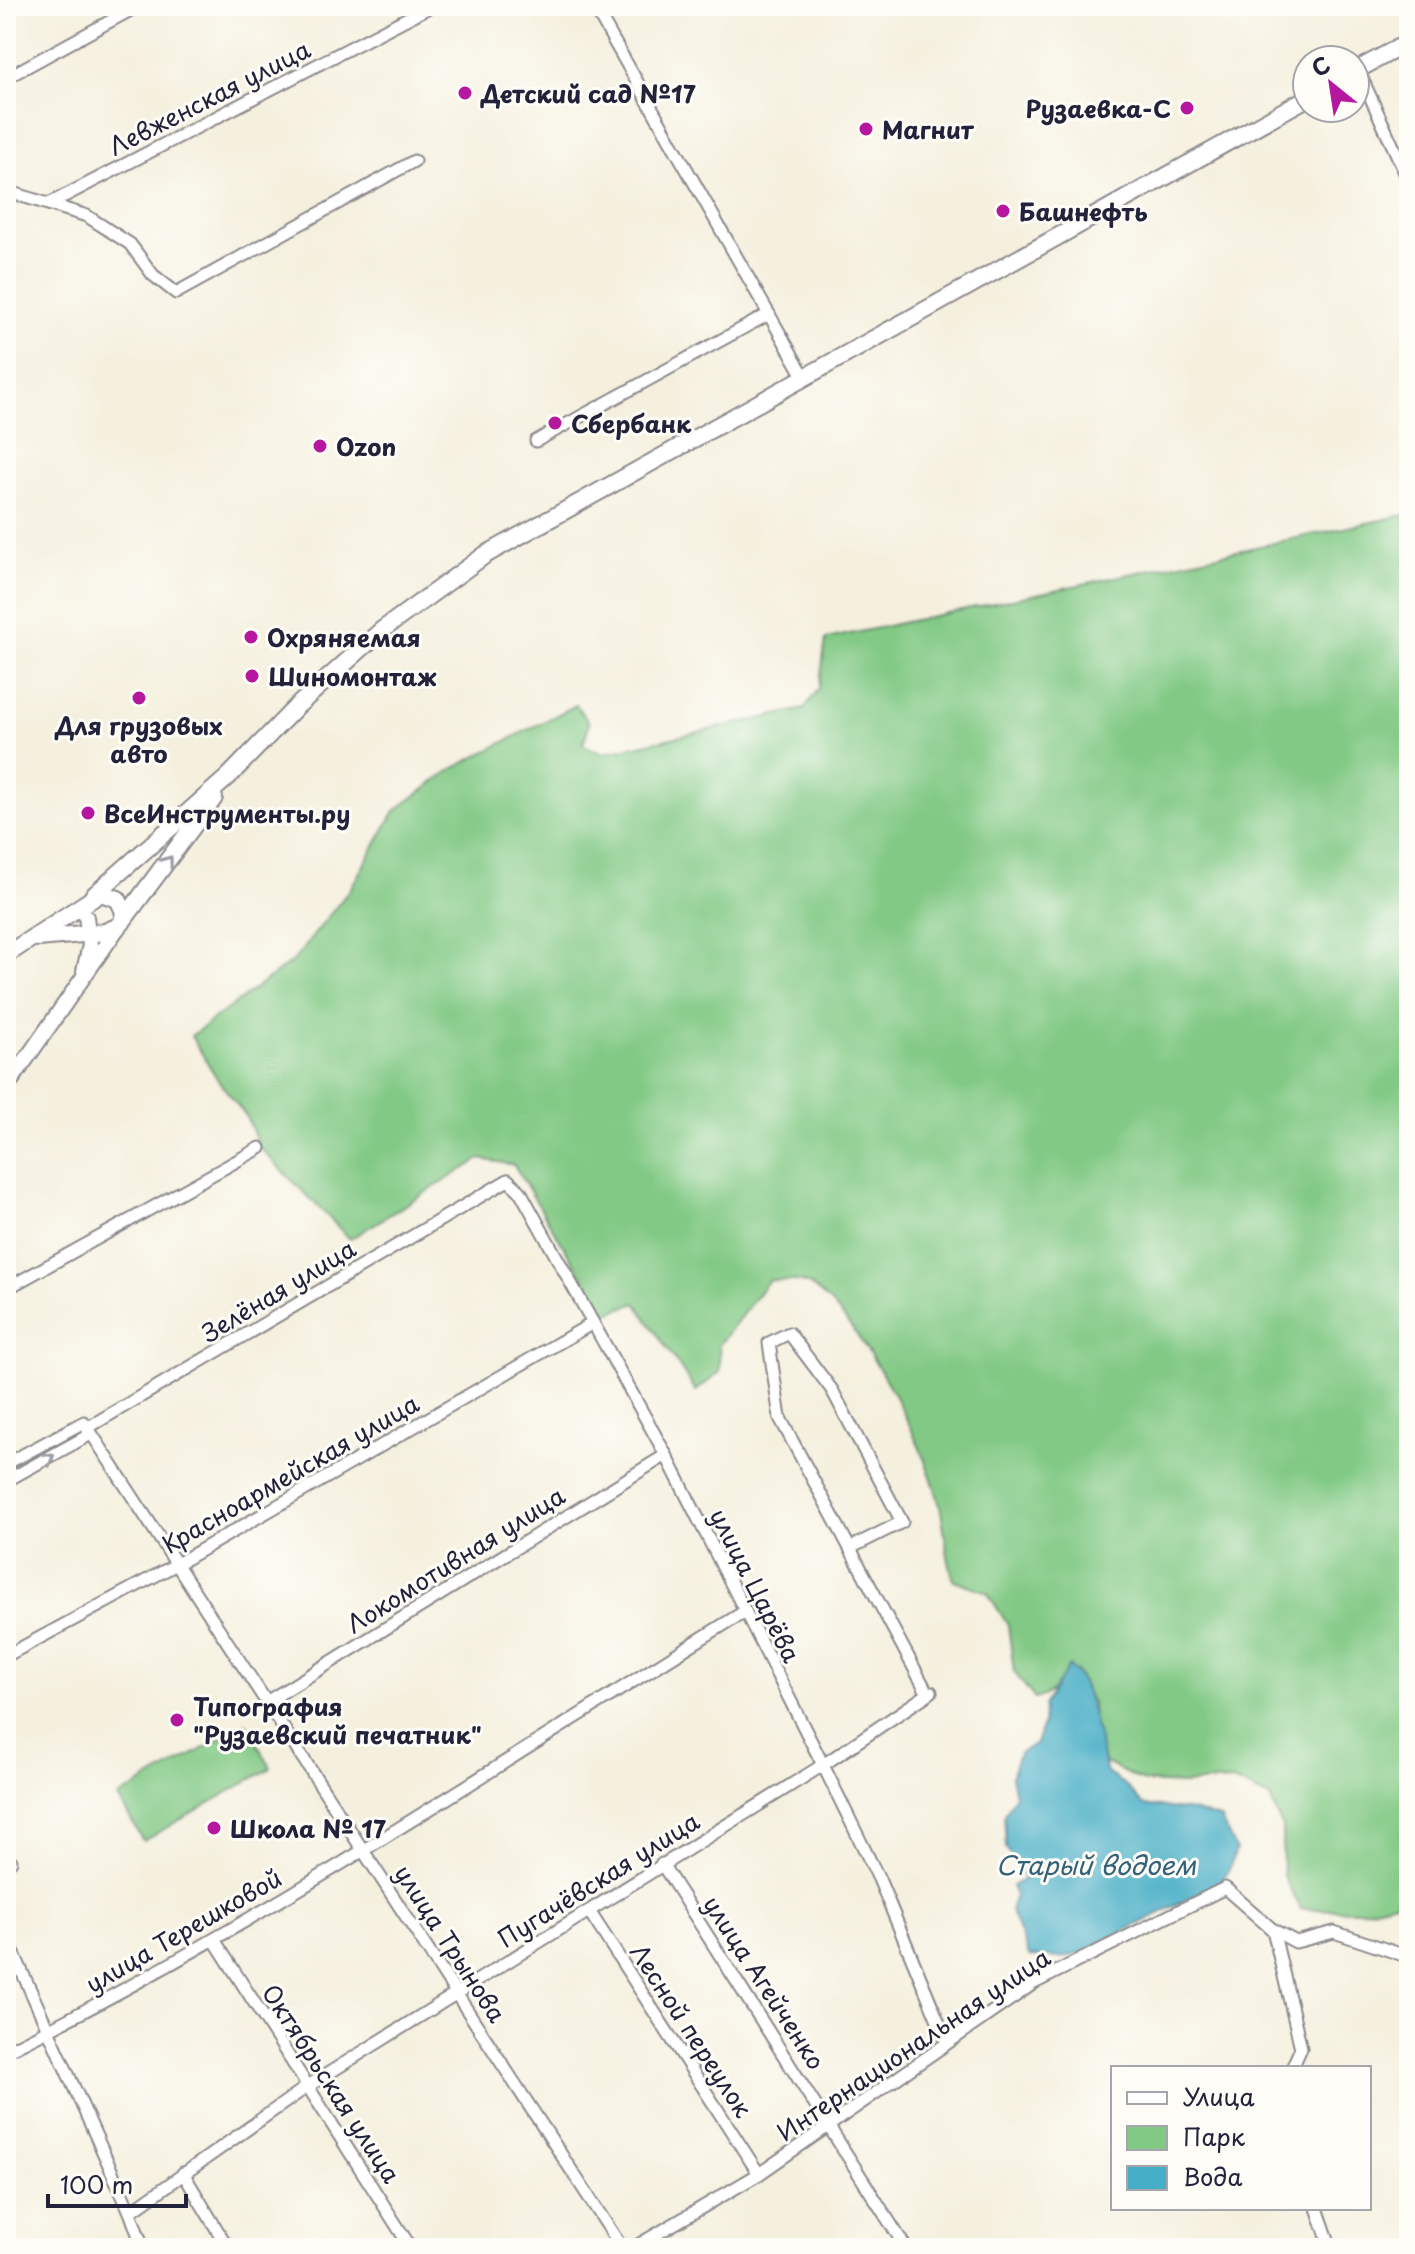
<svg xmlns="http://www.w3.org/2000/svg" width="1415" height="2254" viewBox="0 0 1415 2254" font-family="'Playpen Sans',sans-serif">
  <rect width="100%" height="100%" fill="#fdfcf7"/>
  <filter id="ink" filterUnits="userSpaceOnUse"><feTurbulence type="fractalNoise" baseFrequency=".0125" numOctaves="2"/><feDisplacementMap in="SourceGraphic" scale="16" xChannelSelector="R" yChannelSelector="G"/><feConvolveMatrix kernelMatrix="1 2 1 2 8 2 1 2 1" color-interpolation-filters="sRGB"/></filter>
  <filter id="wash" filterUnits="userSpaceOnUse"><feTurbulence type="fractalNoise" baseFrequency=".006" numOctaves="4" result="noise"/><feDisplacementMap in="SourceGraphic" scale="32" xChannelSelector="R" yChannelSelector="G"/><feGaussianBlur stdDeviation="1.8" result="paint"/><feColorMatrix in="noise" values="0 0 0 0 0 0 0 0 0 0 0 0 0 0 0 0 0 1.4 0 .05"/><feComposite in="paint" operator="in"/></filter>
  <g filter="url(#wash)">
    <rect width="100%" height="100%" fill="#f5f0de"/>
    <!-- green -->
    <g fill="#81c984" stroke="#527660" stroke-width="2">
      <path d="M1409,514V1899L1362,1910L1301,1909L1283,1875L1282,1827L1270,1798L1233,1781L1182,1784L1144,1782L1103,1762L1094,1731L1092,1703L1076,1670C1059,1680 1055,1694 1035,1699L1014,1672L1008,1625L987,1592L954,1580C945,1555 946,1533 940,1507C927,1447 862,1321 811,1286C802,1279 781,1281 769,1280L719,1345L720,1372L696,1391L636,1303L605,1314L514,1165L480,1159L350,1239L260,1148L246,1116L218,1080L191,1036L294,960L350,889L395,811L452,769L576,705L589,723L583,745L603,753L804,709L819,688L826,639Z"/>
      <path d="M246,1724L271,1768L143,1841L118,1797Z"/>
    </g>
    <!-- water -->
    <path fill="#46aec6" stroke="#346880" stroke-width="2" d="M1069,1666C1090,1680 1099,1747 1107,1773L1125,1785L1143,1805L1193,1811L1220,1818L1236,1850L1228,1872L1219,1883L1080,1954L1060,1958L1029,1956L1010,1910L1015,1895L1012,1886L1024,1879L1006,1848L1004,1816L1015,1795L1011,1777L1019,1753L1036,1743L1043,1724L1044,1705Z"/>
  </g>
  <g filter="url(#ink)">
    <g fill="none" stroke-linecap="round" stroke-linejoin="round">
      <defs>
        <g id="minor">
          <path d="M594,6L804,376"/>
          <path d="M1358,70L1409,181"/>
          <path d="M6,78L138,6"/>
          <path d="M6,191L87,216L130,244L153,275L176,293L414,161"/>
          <path d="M49,204L431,6"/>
          <path d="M536,441L769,314"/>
          <path d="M6,1289L260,1148"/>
          <path d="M87,1428L508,1180L520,1191L666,1455L823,1765L879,1879L947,2042"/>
          <path d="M6,1464L84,1422L622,2248"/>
          <path d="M6,1481L91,1434"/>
          <path d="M850,1548L902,1522L832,1390L789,1333L769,1343L780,1418L928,1694"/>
          <path d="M6,1656L177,1564L593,1323"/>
          <path d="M268,1701L666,1455"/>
          <path d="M662,1864L906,2248"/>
          <path d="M6,1865L11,1861"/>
          <path d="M589,1911L759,2174"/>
          <path d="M1273,1930L1296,1942L1334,1932L1409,1957"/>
          <path d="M6,1936L130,2212L143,2248"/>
          <path d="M215,1941L411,2248"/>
          <path d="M6,2051C262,1924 501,1762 744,1612"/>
          <path d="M183,2173L228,2248"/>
          <path d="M1317,2208L1331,2248"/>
          <path d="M130,2212L308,2086L823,1765L931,1692"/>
          <path d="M633,2248L759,2174L1034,1983L1225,1888L1273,1930L1301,2048L1292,2068"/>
        </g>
        <g id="tertiary">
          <path d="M84,971L90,945L86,917"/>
          <path d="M6,1088L119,926"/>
        </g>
        <g id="secondary">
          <path d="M1355,71L1409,42"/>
          <path d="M93,896L228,777L297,706L382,630L485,555L1307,98"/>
          <path d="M38,938L105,932L119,926L214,798"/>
          <path d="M6,955L101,893L118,899L124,912L122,923"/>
        </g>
      </defs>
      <!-- minor casing -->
      <use href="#minor" stroke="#8c898c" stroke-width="15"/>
      <!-- tertiary casing -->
      <use href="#tertiary" stroke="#8c898c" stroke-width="18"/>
      <!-- secondary casing -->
      <use href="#secondary" stroke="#8c898c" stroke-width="20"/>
      <!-- minor -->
      <use href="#minor" stroke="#fff" stroke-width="11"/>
      <!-- tertiary -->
      <use href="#tertiary" stroke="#fff" stroke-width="14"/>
      <!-- secondary -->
      <use href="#secondary" stroke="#fff" stroke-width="16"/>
    </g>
    <!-- one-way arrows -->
    <defs><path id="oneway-chevron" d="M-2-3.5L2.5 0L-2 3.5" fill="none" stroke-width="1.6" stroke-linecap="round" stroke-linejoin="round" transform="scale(2)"/></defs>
    <g stroke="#9c9ca7">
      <use href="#oneway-chevron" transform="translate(168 861) rotate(-54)"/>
      <use href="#oneway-chevron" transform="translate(49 1458) rotate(-29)"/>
    </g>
  </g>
  <!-- markers -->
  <g fill="#b5179e" stroke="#fdfcf7" stroke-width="3">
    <circle cx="465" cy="93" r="8"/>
    <circle cx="1187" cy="108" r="8"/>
    <circle cx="866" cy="129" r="8"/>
    <circle cx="1003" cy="211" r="8"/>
    <circle cx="555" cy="423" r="8"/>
    <circle cx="320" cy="446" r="8"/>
    <circle cx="251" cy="637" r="8"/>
    <circle cx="252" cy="676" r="8"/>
    <circle cx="139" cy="698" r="8"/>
    <circle cx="88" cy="813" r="8"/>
    <circle cx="177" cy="1720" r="8"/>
    <circle cx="214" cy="1828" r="8"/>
  </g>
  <g text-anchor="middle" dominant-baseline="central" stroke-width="6" stroke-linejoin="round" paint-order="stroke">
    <!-- poi labels -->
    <g font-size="24" font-weight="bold" fill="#22223b" stroke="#fdfcf7" text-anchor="start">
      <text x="481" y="93">Детский сад №17</text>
      <text x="1171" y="108" text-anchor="end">Рузаевка-С</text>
      <text x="882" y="129">Магнит</text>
      <text x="1019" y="211">Башнефть</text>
      <text x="571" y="423">Сбербанк</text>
      <text x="336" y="446">Ozon</text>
      <text x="267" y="637">Охряняемая</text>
      <text x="268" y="676">Шиномонтаж</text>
      <text x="139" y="725" text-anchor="middle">Для грузовых<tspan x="139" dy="28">авто</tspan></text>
      <text x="104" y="813">ВсеИнструменты.ру</text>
      <text x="193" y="1706">Типография<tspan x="193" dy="28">"Рузаевский печатник"</tspan></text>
      <text x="230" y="1828">Школа № 17</text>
    </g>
    <!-- street labels -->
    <g font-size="24" fill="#22223b" stroke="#fdfcf7">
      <text transform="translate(209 97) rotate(-27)">Левженская улица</text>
      <text transform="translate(278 1290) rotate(-31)">Зелёная улица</text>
      <text transform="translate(290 1473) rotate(-30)">Красноармейская улица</text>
      <text transform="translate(455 1559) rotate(-32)">Локомотивная улица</text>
      <text transform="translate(756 1585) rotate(63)">улица Царёва</text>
      <text transform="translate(598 1879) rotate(-32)">Пугачёвская улица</text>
      <text transform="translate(183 1930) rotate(-30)">улица Терешковой</text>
      <text transform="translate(451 1943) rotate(57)">улица Трынова</text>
      <text transform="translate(765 1982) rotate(57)">улица Агейченко</text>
      <text transform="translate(692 2030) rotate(57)">Лесной переулок</text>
      <text transform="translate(913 2044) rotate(-34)">Интернациональная улица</text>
      <text transform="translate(332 2083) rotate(57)">Октябрьская улица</text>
    </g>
    <!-- water labels -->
    <g font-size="26" font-style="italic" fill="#32617a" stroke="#fdfcf7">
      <text x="1096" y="1864">Старый водоем</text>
    </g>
  </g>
  <!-- margin -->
  <rect width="1415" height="2254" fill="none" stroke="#fdfcf7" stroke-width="32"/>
  <!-- legend -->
  <rect x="1111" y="2066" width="260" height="144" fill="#fdfcf7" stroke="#a5a5ac" stroke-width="2"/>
  <rect x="1127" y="2092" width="40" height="12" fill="#ffffff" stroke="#a5a5ac" stroke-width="2"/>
  <text x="1183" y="2106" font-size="24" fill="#22223b">Улица</text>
  <rect x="1127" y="2126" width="40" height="24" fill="#81c984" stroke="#a5a5ac" stroke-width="2"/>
  <text x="1183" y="2146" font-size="24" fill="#22223b">Парк</text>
  <rect x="1127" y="2166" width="40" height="24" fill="#46aec6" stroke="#a5a5ac" stroke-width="2"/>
  <text x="1183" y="2186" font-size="24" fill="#22223b">Вода</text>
  <!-- north arrow -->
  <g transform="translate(1331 84) rotate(330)"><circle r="38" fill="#fdfcf7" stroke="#a5a5ac" stroke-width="2"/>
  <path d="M0-6L14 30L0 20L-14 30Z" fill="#b5179e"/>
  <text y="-12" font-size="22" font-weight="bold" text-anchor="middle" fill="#22223b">С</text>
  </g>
  <!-- scale -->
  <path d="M48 2194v12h138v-12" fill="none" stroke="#22223b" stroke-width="4"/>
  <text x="60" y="2194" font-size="24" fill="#22223b" stroke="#fdfcf7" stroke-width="6" paint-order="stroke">100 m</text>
</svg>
